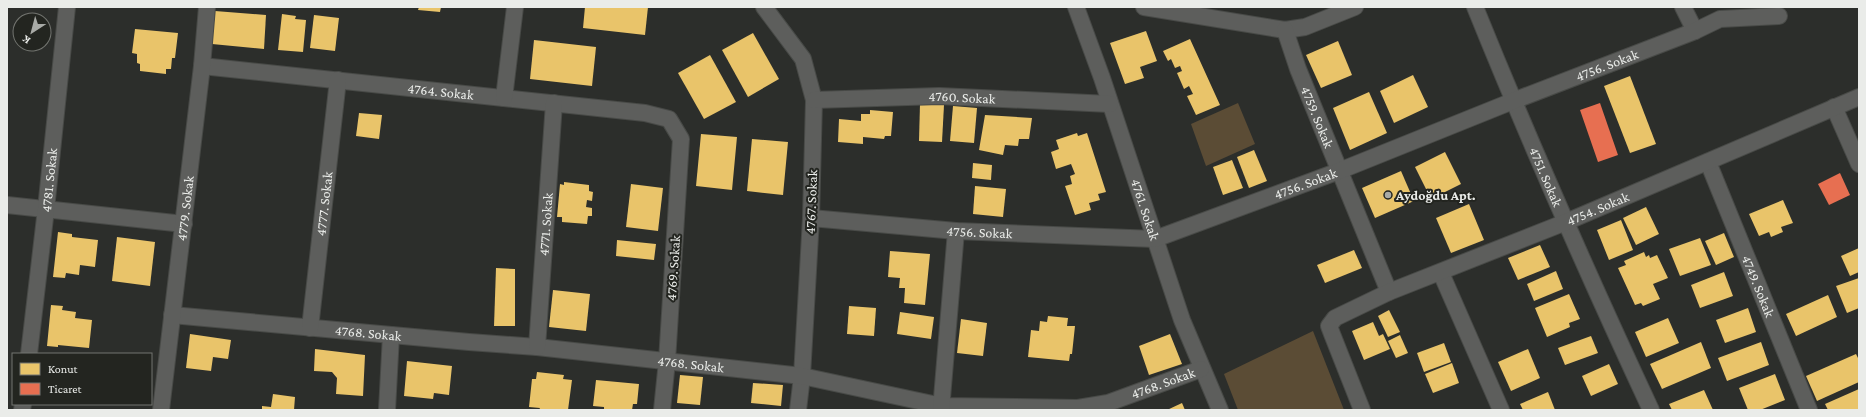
<svg xmlns="http://www.w3.org/2000/svg" width="1866" height="417" viewBox="0 0 1866 417" font-family="'Crimson Pro',serif">
  <rect width="100%" height="100%" fill="#2c2e2b"/>
  <!-- green -->
  <g fill="#5b4c35">
    <path d="M1238,103L1255,144L1206,166L1191,124Z"/>
    <path d="M1313,331L1344,410H1238L1224,374Z"/>
  </g>
  <!-- homes -->
  <g fill="#e9c46a">
    <path d="M419,7H441L440,12L418,10Z"/>
    <path d="M585,7H648L645,35L583,28Z"/>
    <path d="M215,11L266,15L264,49L212,44Z"/>
    <path d="M282,14L296,16L295,19L306,20L303,52L278,50Z"/>
    <path d="M314,15L339,18L335,51L310,48Z"/>
    <path d="M135,29L178,33L175,58H172L171,69H166V74L140,71V64L137,63V54L132,53Z"/>
    <path d="M1146,31L1157,61L1140,67L1144,78L1125,84L1110,43Z"/>
    <path d="M753,33L779,79L748,97L722,50Z"/>
    <path d="M1190,39L1220,105L1196,115L1187,96L1193,94L1189,86L1184,89L1177,73L1182,71L1180,66L1175,68L1171,59L1168,61L1163,51Z"/>
    <path d="M534,40L596,47L592,86L530,79Z"/>
    <path d="M1338,41L1352,75L1321,88L1306,55Z"/>
    <path d="M710,55L736,102L704,119L678,73Z"/>
    <path d="M1413,75L1428,107L1394,123L1380,91Z"/>
    <path d="M1630,76L1656,144L1630,153L1604,86Z"/>
    <path d="M1369,92L1387,133L1350,150L1333,108Z"/>
    <path d="M920,104L944,105L942,142L919,141Z"/>
    <path d="M953,106L977,108L974,143L950,141Z"/>
    <path d="M870,110L893,112L891,136H885L884,139L863,137V144L838,142L839,119L861,121V114H870Z"/>
    <path d="M359,113L382,115L379,139L356,136Z"/>
    <path d="M985,115L1032,118L1029,139H1019L1018,146L1005,145L1003,155L979,150Z"/>
    <path d="M1077,133L1078,136L1087,133L1106,192L1098,194L1100,200L1089,203L1091,210L1075,215L1065,186L1072,184L1070,176L1075,174L1071,164L1056,169L1051,152L1059,149L1056,140Z"/>
    <path d="M701,134L737,137L732,190L696,186Z"/>
    <path d="M752,139L788,142L783,195L747,191Z"/>
    <path d="M1254,150L1267,181L1249,188L1237,157Z"/>
    <path d="M1445,152L1461,184L1431,199L1415,167Z"/>
    <path d="M1232,160L1243,188L1223,195L1213,167Z"/>
    <path d="M973,163L992,165L991,180L972,178Z"/>
    <path d="M1401,171L1414,201L1375,218L1362,188Z"/>
    <path d="M564,182L589,185V191L593,192L592,201L587,200L586,207L592,208V216H588L587,224L562,222V217H557L560,184L564,185Z"/>
    <path d="M631,184L663,188L658,231L626,227Z"/>
    <path d="M975,186L1006,189L1003,217L973,214Z"/>
    <path d="M1783,200L1793,223L1781,227L1783,232L1771,237L1769,232L1759,236L1749,214Z"/>
    <path d="M1469,204L1484,240L1451,253L1436,218Z"/>
    <path d="M1646,207L1659,234L1636,245L1623,218Z"/>
    <path d="M1621,220L1633,250L1609,260L1597,230Z"/>
    <path d="M58,232L72,234V237L98,240L95,267L80,265L79,275L66,273L65,278L53,277Z"/>
    <path d="M1724,233L1734,257L1716,265L1705,241Z"/>
    <path d="M117,237L155,242L150,286L112,281Z"/>
    <path d="M1700,238L1711,265L1680,276L1669,249Z"/>
    <path d="M617,240L656,244L654,260L616,256Z"/>
    <path d="M1540,245L1550,267L1518,280L1508,258Z"/>
    <path d="M1859,248V272L1850,276L1841,256Z"/>
    <path d="M1354,250L1362,268L1325,283L1317,265Z"/>
    <path d="M890,251L930,254L925,305L904,303L905,288H899L900,278L888,277Z"/>
    <path d="M1644,252L1646,257L1649,255L1650,258L1657,255L1668,278L1653,284L1660,299L1643,306L1641,303L1635,305L1618,268L1626,265L1624,261Z"/>
    <path d="M496,268L515,269V326H494Z"/>
    <path d="M1556,271L1563,289L1534,301L1527,284Z"/>
    <path d="M1724,272L1733,296L1700,308L1691,285Z"/>
    <path d="M1859,278V308L1847,313L1836,286Z"/>
    <path d="M553,290L590,294L586,331L549,327Z"/>
    <path d="M1569,294L1580,319L1569,323L1570,327L1547,337L1535,308Z"/>
    <path d="M1828,295L1837,317L1796,336L1786,314Z"/>
    <path d="M51,305L63,306L62,310L76,312L75,318L92,320L89,348L58,345V347L47,346Z"/>
    <path d="M849,306L876,308L874,336L847,334Z"/>
    <path d="M1748,308L1756,332L1725,343L1716,320Z"/>
    <path d="M1389,310L1400,332L1388,337L1378,316Z"/>
    <path d="M900,312L934,317L931,339L897,334Z"/>
    <path d="M1048,316L1068,318L1067,326H1075L1072,354H1070L1069,361L1028,357L1031,330L1039,331L1040,321L1047,322Z"/>
    <path d="M1668,318L1679,343L1646,357L1635,332Z"/>
    <path d="M961,319L987,323L983,356L957,353Z"/>
    <path d="M1373,322L1379,336L1383,334L1390,349L1364,360L1352,331Z"/>
    <path d="M190,334L231,340L228,359L213,357L211,371L186,368Z"/>
    <path d="M1170,334L1182,364L1149,375L1139,346Z"/>
    <path d="M1400,335L1408,353L1396,358L1388,341Z"/>
    <path d="M1591,336L1598,353L1565,365L1558,348Z"/>
    <path d="M1701,342L1711,368L1662,389L1650,364Z"/>
    <path d="M1761,342L1769,365L1727,381L1718,358Z"/>
    <path d="M1444,343L1451,362L1424,372L1417,353Z"/>
    <path d="M315,349L365,355L363,396L336,394L337,378L332,372L314,371Z"/>
    <path d="M1528,349L1540,378L1511,391L1498,362Z"/>
    <path d="M1856,354L1859,360V382L1817,401L1806,376Z"/>
    <path d="M407,361L452,366L449,395L434,393L433,399L404,396Z"/>
    <path d="M1452,363L1459,383L1433,393L1425,374Z"/>
    <path d="M1609,364L1618,384L1591,396L1582,376Z"/>
    <path d="M537,372L564,375L563,379L572,380L568,410H539L540,408L529,407L532,379H536Z"/>
    <path d="M1775,374L1785,400L1760,410H1748L1739,388Z"/>
    <path d="M680,375L703,377L700,405L677,403Z"/>
    <path d="M596,380L639,384L637,404H633L632,410H604V407L593,406Z"/>
    <path d="M753,383L783,385L781,406L751,403Z"/>
    <path d="M1859,389V410H1828L1825,404Z"/>
    <path d="M1704,390L1713,410H1672L1669,404Z"/>
    <path d="M1548,392L1555,410H1523L1520,404Z"/>
    <path d="M273,394L295,397L294,410H262V406L271,407Z"/>
    <path d="M1182,403L1185,410H1167Z"/>
  </g>
  <!-- shops -->
  <g fill="#e76f51">
    <path d="M1600,103L1618,155L1598,162L1580,110Z"/>
    <path d="M1840,173L1850,195L1829,205L1818,184Z"/>
  </g>
  <g fill="none" stroke-linecap="round" stroke-linejoin="round">
    <defs>
      <g id="minor">
        <path d="M764,7L803,59L814,100L811,218L802,376L798,410"/>
        <path id="s1" d="M1076,7L1102,78L1182,320L1220,410"/>
        <path d="M1144,7L1285,30L1305,27L1355,7"/>
        <path id="s2" d="M1475,7C1530,143 1589,277 1651,410"/>
        <path d="M1683,7L1695,31"/>
        <path id="s3" d="M1285,30L1298,69L1389,292"/>
        <path id="s4" d="M202,66L645,113L669,119L681,139L667,361L662,410"/>
        <path d="M504,98L515,7"/>
        <path id="s5" d="M814,100L939,96L1110,104"/>
        <path d="M1834,107L1859,164"/>
        <path id="s6" d="M1708,162L1809,410"/>
        <path d="M7,205L184,224"/>
        <path id="s7" d="M811,218L956,231L1155,239L1339,171L1513,101L1695,31L1720,19L1779,16"/>
        <path d="M1441,273L1501,410"/>
        <path id="s8" d="M172,315L469,342L537,347L802,376L942,406L1078,408L1108,403L1201,369"/>
        <path id="s9" d="M310,328L338,80"/>
        <path id="s10" d="M537,347L554,103"/>
        <path id="s11" d="M29,354L46,209L67,7"/>
        <path d="M22,410L23,404"/>
        <path id="s12" d="M161,410L202,66L207,7"/>
        <path d="M387,410L391,335"/>
        <path d="M941,410L956,231"/>
        <path id="s13" d="M1362,410L1332,334L1329,326L1335,318L1389,292L1566,222L1859,97"/>
      </g>
    </defs>
    <!-- minor casing -->
    <use href="#minor" stroke="#484a47" stroke-width="18"/>
    <!-- minor -->
    <use href="#minor" stroke="#5d5e5c" stroke-width="16"/>
  </g>
  <!-- markers -->
  <circle fill="#a8aaa6" stroke="#232520" stroke-width="1.5" cx="1388" cy="195" r="4"/>
  <g text-anchor="middle" dominant-baseline="central" stroke-width="4" stroke-linejoin="round" paint-order="stroke">
    <!-- street labels -->
    <g font-size="14" fill="#eaece9" stroke="#232520">
      <text stroke="none"><textPath href="#s7" startOffset="829">4756. Sokak</textPath></text>
      <text stroke="none"><textPath href="#s4" startOffset="240">4764. Sokak</textPath></text>
      <text stroke="none"><textPath href="#s5" startOffset="148">4760. Sokak</textPath></text>
      <text stroke="none"><textPath href="#s3" startOffset="93">4759. Sokak</textPath></text>
      <text stroke="none"><textPath href="#s2" startOffset="184">4751. Sokak</textPath></text>
      <text stroke="none"><textPath href="#s11" startOffset="175">4781. Sokak</textPath></text>
      <text stroke="none"><textPath href="#s7" startOffset="505">4756. Sokak</textPath></text>
      <text transform="translate(811 202) rotate(-88)">4767. Sokak</text>
      <text stroke="none"><textPath href="#s9" startOffset="125">4777. Sokak</textPath></text>
      <text stroke="none"><textPath href="#s12" startOffset="203">4779. Sokak</textPath></text>
      <text stroke="none"><textPath href="#s13" startOffset="385">4754. Sokak</textPath></text>
      <text stroke="none"><textPath href="#s1" startOffset="214">4761. Sokak</textPath></text>
      <text stroke="none"><textPath href="#s10" startOffset="123">4771. Sokak</textPath></text>
      <text stroke="none"><textPath href="#s7" startOffset="169">4756. Sokak</textPath></text>
      <text transform="translate(673 268) rotate(-86)">4769. Sokak</text>
      <text stroke="none"><textPath href="#s6" startOffset="134">4749. Sokak</textPath></text>
      <text stroke="none"><textPath href="#s8" startOffset="197">4768. Sokak</textPath></text>
      <text stroke="none"><textPath href="#s8" startOffset="521">4768. Sokak</textPath></text>
      <text stroke="none"><textPath href="#s8" startOffset="1001">4768. Sokak</textPath></text>
    </g>
    <!-- poi labels -->
    <g font-size="14" font-weight="bold" fill="#eaece9" stroke="#232520" text-anchor="start">
      <text x="1396" y="195">Aydoğdu Apt.</text>
    </g>
  </g>
  <!-- border -->
  <rect width="1866" height="417" fill="none" stroke="#eaece9" stroke-width="16"/>
  <!-- legend -->
  <rect x="12" y="353" width="140" height="52" fill="#232520" stroke="#737570"/>
  <rect x="20" y="363" width="20" height="12" fill="#e9c46a" stroke="#737570"/>
  <text x="48" y="373" font-size="12" fill="#eaece9">Konut</text>
  <rect x="20" y="383" width="20" height="12" fill="#e76f51" stroke="#737570"/>
  <text x="48" y="393" font-size="12" fill="#eaece9">Ticaret</text>
  <!-- north arrow -->
  <g transform="translate(32 32) rotate(216)"><circle r="19" fill="#232520" stroke="#737570"/>
  <path d="M0-3L7 15L0 10L-7 15Z" fill="#a8aaa6"/>
  <text y="-6" font-size="11" font-weight="bold" text-anchor="middle" fill="#eaece9">K</text>
  </g>
</svg>
